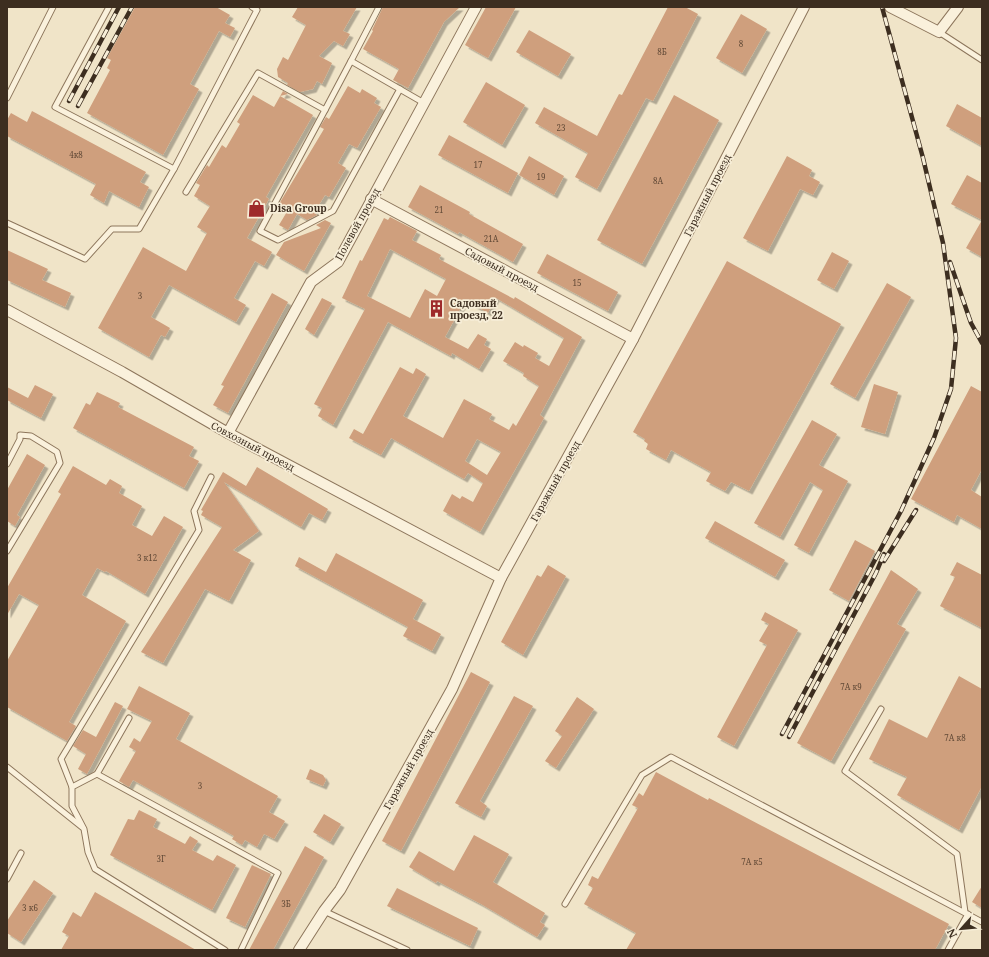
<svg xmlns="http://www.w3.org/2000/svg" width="989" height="957" viewBox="0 0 989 957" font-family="'Noto Serif',serif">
  <defs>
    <filter id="shadow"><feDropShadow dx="3.5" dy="3.5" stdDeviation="0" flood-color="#0004"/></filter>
  </defs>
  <rect width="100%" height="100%" fill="#f0e4c8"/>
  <!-- building -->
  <g fill="#cf9f7d" fill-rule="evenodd" filter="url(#shadow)">
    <path d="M135,7H216L230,15L225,23L235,28L230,37L219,31L190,84L199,89L163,155L87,113L110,70L107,68L111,60L107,58Z"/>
    <path d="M298,7H357L343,31L350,34L343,46L334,41L319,56L332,63L322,84L317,81L313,89L300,92L287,85L288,83L278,77L277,69L283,57L288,60L306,25L292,17Z"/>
    <path d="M383,7H460L444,22L408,88L393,80L399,69L363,49L373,31L372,30Z"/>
    <path d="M486,7H516L488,58L465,45Z"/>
    <path d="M668,7H685L698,14L653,101L646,98L597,189L575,177L588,153L535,123L544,107L597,136L619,94L622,95Z"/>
    <path d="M741,14L767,29L742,73L716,58Z"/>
    <path d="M529,30L571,54L558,76L516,52Z"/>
    <path d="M486,82L525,105L502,145L463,122Z"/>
    <path d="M348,86L360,93L362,89L377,98L374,103L381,107L357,148L349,144L338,163L346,168L329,197L325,195L314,213L317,215L307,220L297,214L288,230L279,225L288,210L279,204L324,129L320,127L326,117L329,119Z"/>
    <path d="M283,91L288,94L280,96L313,115L266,197L269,199L247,238L272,252L264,266L255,261L234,298L246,305L236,322L169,285L151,317L170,328L165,337L161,335L149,357L98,328L143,247L186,271L207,233L197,227L210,206L194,196L200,185L196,183L207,165L209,167L222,145L226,148L240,124L237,122L253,95L274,107Z"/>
    <path d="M674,95L719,120L642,264L597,240Z"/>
    <path d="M957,104L982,118V146L946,126Z"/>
    <path d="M32,111L146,172L140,182L149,187L139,207L109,191L104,203L90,195L96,184L7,136V120L11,113L27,122Z"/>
    <path d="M449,135L518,173L508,193L438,155Z"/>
    <path d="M529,156L564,176L554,195L519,175Z"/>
    <path d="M787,156L812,170L809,176L820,182L813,195L800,189L768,251L743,238Z"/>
    <path d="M967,175L982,183V257L966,248L982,220L951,204Z"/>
    <path d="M420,185L470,212L469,214L523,244L513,262L459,232L458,234L408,207Z"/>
    <path d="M390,217L417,231L412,240L441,255L439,259L514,299L515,297L582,337L540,415L544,418L480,532L443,511L452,494L460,499L462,496L473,502L483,483L468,473L464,479L391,438L381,455L349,438L354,429L363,434L400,367L413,374L416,368L426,374L403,416L443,438L464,399L492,414L489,419L509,430L513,423L516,426L539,386L523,376L524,373L503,361L515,342L523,347L524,345L538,353L535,358L549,366L564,338L496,298L488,313L465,300L445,337L468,349L478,334L487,339L484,345L491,349L479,369L452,353L451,356L388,322L333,425L318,416L322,408L314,404L365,309L342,298L360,260L362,261L384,218L388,220ZM390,249L446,279L437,296L425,289L410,318L367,296ZM477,439L501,452L487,475L465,461Z"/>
    <path d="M325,220L331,223L304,271L276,255L284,242L321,228L316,225Z"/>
    <path d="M7,250L48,269L42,280L71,293L65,307L7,280Z"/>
    <path d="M832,252L849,261L834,289L817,280Z"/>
    <path d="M547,254L618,292L608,311L537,273Z"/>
    <path d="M727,261L841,324L749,491L731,482L725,491L706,481L711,472L671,450L666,460L646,449L648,444L644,441L645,439L633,432Z"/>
    <path d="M887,283L911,297L855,398L830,384Z"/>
    <path d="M272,293L288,302L228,413L213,405L224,386L221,385Z"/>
    <path d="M322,298L332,303L314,335L305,329Z"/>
    <path d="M874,384L898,392L885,434L861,427Z"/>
    <path d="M35,385L53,394L41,418L7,400V387L28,398Z"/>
    <path d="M971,386L982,392V469L971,490L982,497V529L957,515L954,522L911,499Z"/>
    <path d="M97,392L120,403L118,407L194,447L189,456L199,461L184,488L73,428L86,403L90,405Z"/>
    <path d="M812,420L837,434L819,465L848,481L809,553L794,545L823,490L810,482L780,537L754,523Z"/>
    <path d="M27,454L45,465L17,515L20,517L15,526L7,521V490Z"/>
    <path d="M73,466L106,485L110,479L122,486L119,493L142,506L132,525L152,536L164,516L183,527L145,594L106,571L105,572L97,568L82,595L126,621L69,722L76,726L67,741L7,707V661L39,605L19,594L7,615V588L61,494L58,492Z"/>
    <path d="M257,467L328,509L322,520L309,513L301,527L224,482L259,531L233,550L251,560L229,601L205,589L163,663L141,652L222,527L201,515L203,511L201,510L223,472L246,486Z"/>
    <path d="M715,521L785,560L775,577L705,538Z"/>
    <path d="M855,540L875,551L849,601L829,590Z"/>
    <path d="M336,553L423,600L413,619L441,634L432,651L403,636L408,627L295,566L299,557L326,572Z"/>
    <path d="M957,562L982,575V628L940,606L955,577L950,575Z"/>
    <path d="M548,565L566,576L523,655L501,642L537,575L541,577Z"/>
    <path d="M891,570L918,589L897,624L906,629L831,761L797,743Z"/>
    <path d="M765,612L798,630L734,746L717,737L767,645L759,641L769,624L761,620Z"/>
    <path d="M471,672L490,682L401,851L382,841Z"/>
    <path d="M959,676L982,689V786L959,830L897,795L907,777L869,759L889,719L927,738Z"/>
    <path d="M139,686L190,713L176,739L278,796L269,812L285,821L274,839L264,834L257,847L245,840L242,845L232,839L234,836L133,780L129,787L119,781L136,751L129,747L134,738L140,742L152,721L127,709Z"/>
    <path d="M514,696L533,706L480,801L487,806L481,817L455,803Z"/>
    <path d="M577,697L594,709L556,768L545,761L562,736L555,731Z"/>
    <path d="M115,702L123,706L87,774L78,769L86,754L73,746L83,730L96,737Z"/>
    <path d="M310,769L323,775L326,780L323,786L306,779Z"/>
    <path d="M656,772L708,800L709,798L949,924L935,950H626L636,933L584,904L593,888L588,885L592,876L598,879L638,808L632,805L639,793L643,796Z"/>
    <path d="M139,810L157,819L153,827L185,844L190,836L198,841L192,850L213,861L217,855L236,865L212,910L110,855L128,819L134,820Z"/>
    <path d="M324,814L341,824L330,842L313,832Z"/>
    <path d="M474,835L509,854L493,882L545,913L540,922L545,925L537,937L481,904L437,881L436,883L409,867L419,851L454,871Z"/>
    <path d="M305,846L324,857L273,950H249Z"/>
    <path d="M252,865L271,874L245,927L226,918Z"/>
    <path d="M34,880L53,893L21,942L7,933V921Z"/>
    <path d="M982,886V908L972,902Z"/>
    <path d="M397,888L478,928L470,946L387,906Z"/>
    <path d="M95,892L196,950H61L69,936L62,932L73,912L81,917Z"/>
  </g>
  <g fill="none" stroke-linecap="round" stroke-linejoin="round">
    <defs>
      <g id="service">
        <path d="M109,7L55,107L174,169"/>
        <path d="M379,7L351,61L424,103"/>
        <path d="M939,32L982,60"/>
        <path d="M7,98L53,7"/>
        <path d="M325,110L260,231L278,240L333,211L400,89"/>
        <path d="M186,192L258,73L325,110L351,61"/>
        <path d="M7,223L85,259L112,229H139L174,169L257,10L252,7"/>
        <path d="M7,464L20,439V435L31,436L57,452L60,463L7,551"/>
        <path d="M881,709L845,771L957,854L965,912"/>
        <path d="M129,718L97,774L72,787V806L84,829L88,852L95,869L225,950"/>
        <path d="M7,767L82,827"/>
        <path d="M97,774L278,873L241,950"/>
        <path d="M72,787L61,759L199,530L194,511L211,477"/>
        <path d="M7,879L21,853"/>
        <path d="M565,904L642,775L671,757L982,922"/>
        <path d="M324,911L407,950"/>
        <path d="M948,950L968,914"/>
      </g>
      <g id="minor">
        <path d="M890,7L939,32L958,7"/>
        <path d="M371,199L633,339"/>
        <path d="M7,310L122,372L228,433L501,578"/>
        <path d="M228,433L311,282L338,262L476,7"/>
        <path d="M299,950L324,911L340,890L452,689L501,578L633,339L804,7"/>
      </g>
    </defs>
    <!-- service casing -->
    <use href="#service" stroke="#8d765c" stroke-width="7"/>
    <!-- minor casing -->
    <use href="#minor" stroke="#8d765c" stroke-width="12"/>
    <!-- service -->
    <use href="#service" stroke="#faf1dc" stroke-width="5"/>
    <!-- minor -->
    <use href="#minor" stroke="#faf1dc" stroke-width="10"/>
    <defs>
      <g id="rail">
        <path d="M69,101L119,7"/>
        <path d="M78,106L132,7"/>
        <path d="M950,262L971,323L982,343"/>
        <path d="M884,561L916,510"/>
        <path d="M782,734L901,511L934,438L951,389L956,338L943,243L923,158L882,7"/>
        <path d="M789,737L876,573L884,554"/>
      </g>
    </defs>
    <!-- rail casing -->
    <use href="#rail" stroke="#3d2e20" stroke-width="4.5"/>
    <!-- rail -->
    <use href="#rail" stroke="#f7eed8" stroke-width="3" stroke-dasharray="9" stroke-linecap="butt"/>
  </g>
  <!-- icons -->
  <defs>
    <symbol id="shop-bare" viewBox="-9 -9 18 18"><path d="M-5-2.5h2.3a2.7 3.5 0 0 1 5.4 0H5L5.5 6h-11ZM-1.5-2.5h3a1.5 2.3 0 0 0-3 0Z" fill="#9e2a2b" stroke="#f7eed8" stroke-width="2.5" paint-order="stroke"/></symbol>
    <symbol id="building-bare" viewBox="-9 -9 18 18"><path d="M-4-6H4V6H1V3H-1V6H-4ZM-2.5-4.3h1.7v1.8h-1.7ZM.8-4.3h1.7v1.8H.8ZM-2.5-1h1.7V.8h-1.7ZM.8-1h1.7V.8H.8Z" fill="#9e2a2b" stroke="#f7eed8" stroke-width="2.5" paint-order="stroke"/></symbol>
  </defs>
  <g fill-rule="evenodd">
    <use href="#shop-bare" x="244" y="196" width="25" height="25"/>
    <use href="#building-bare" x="424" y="296" width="25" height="25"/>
  </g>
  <g text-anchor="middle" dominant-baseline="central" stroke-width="3.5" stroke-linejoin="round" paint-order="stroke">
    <!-- number labels -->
    <g font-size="8" fill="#624a37">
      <text x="741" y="43">8</text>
      <text x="662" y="51">8Б</text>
      <text x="561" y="127">23</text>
      <text x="76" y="154">4к8</text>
      <text x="478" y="164">17</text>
      <text x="541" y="176">19</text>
      <text x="658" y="180">8А</text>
      <text x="439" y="209">21</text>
      <text x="491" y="238">21А</text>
      <text x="577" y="282">15</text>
      <text x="140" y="295">3</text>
      <text x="147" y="557">3 к12</text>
      <text x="851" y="686">7А к9</text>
      <text x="955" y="737">7А к8</text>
      <text x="200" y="785">3</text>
      <text x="161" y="858">3Г</text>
      <text x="752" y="861">7А к5</text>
      <text x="286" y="903">3Б</text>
      <text x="30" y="907">3 к6</text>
    </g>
    <!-- street labels -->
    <g font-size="10" fill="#3d2e20" stroke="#f7eed8">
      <text transform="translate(707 195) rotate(-63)">Гаражный проезд</text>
      <text transform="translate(357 224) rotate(-61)">Полевой проезд</text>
      <text transform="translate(502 269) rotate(28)">Садовый проезд</text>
      <text transform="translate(253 446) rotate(28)">Совхозный проезд</text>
      <text transform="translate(555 481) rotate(-61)">Гаражный проезд</text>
      <text transform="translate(408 769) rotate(-61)">Гаражный проезд</text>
    </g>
    <!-- poi labels -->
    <g font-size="10" font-weight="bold" fill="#3d2e20" stroke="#f7eed8" text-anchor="start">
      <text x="270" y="208">Disa Group</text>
      <text x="450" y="303">Садовый<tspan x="450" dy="12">проезд, 22</tspan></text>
    </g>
  </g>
  <!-- border -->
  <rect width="989" height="957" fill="none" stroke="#3d2e20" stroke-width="16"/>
  <!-- north arrow -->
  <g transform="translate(961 929) rotate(243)" stroke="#f7eed8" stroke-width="3" paint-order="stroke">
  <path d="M0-3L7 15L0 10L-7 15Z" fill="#3d2e20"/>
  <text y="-6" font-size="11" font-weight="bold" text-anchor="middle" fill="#3d2e20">N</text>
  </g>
</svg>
